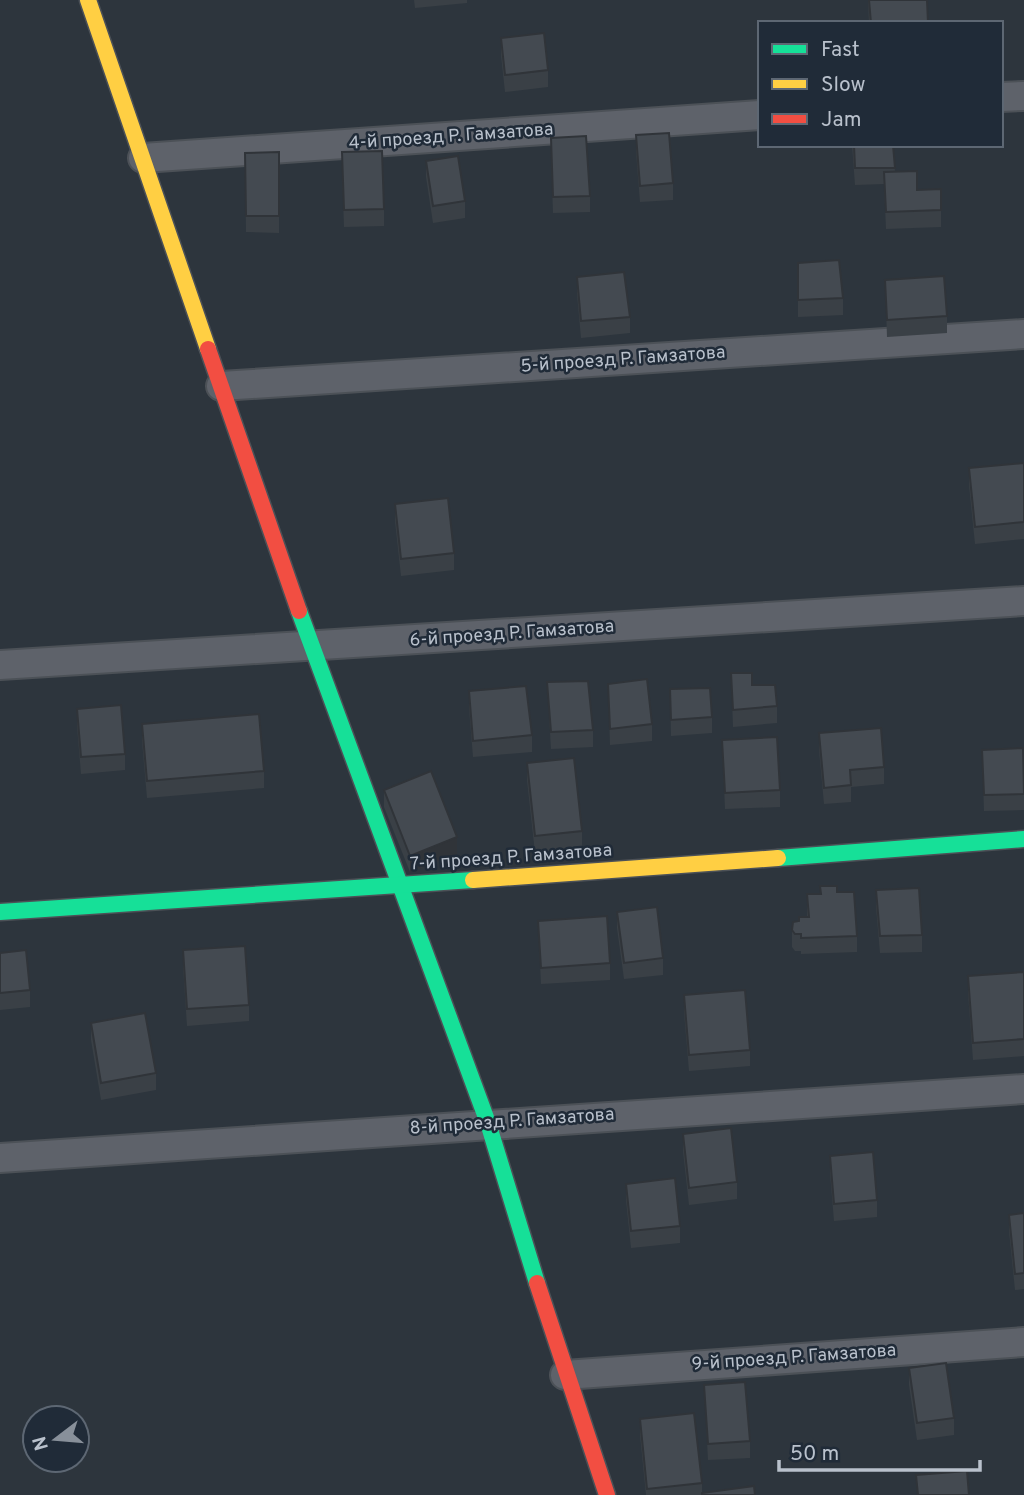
<svg xmlns="http://www.w3.org/2000/svg" width="1024" height="1495" viewBox="0 0 1024 1495" font-family="Overpass,sans-serif">
  <rect width="100%" height="100%" fill="#2d353d"/>
  <g fill="none" stroke-linecap="round" stroke-linejoin="round">
    <defs>
      <g id="street">
        <path d="M1001,97L1024,96"/>
        <path d="M143,158L760,115"/>
        <path d="M221,386L1024,334"/>
        <path d="M0,665L1024,601"/>
        <path d="M0,1158L1024,1089"/>
        <path d="M565,1375L1024,1342"/>
      </g>
      <g id="fast">
        <path d="M299,611L488,1123L537,1283"/>
        <path d="M778,858L1024,839"/>
        <path d="M0,912L473,880"/>
      </g>
      <g id="slow">
        <path d="M88,0L208,349"/>
        <path d="M473,880L778,858"/>
      </g>
      <g id="jam">
        <path d="M208,349L299,611"/>
        <path d="M537,1283L607,1495"/>
      </g>
    </defs>
    <!-- street casing -->
    <use href="#street" stroke="#4c5157" stroke-width="32"/>
    <!-- fast casing -->
    <use href="#fast" stroke="#4c5157" stroke-width="19"/>
    <!-- slow casing -->
    <use href="#slow" stroke="#4c5157" stroke-width="19"/>
    <!-- jam casing -->
    <use href="#jam" stroke="#4c5157" stroke-width="19"/>
    <!-- street -->
    <use href="#street" stroke="#5e626a" stroke-width="28"/>
    <!-- fast -->
    <use href="#fast" stroke="#16e098" stroke-width="16"/>
    <!-- slow -->
    <use href="#slow" stroke="#ffcf43" stroke-width="16"/>
    <!-- jam -->
    <use href="#jam" stroke="#f24e42" stroke-width="16"/>
  </g>
  <!-- wall -->
  <g fill="#3a4046">
    <path d="M414,0H467V3L415,8Z"/>
    <path d="M868,0H927L928,23H869Z"/>
    <path d="M501,38L548,70V87L505,92L501,55Z"/>
    <path d="M636,135L673,183V200L640,202L636,152Z"/>
    <path d="M852,145H893L895,172L917,190L941,189V227L886,229L884,184L855,185Z"/>
    <path d="M279,152V233L246,232L245,153Z"/>
    <path d="M551,155L590,196V212L553,213Z"/>
    <path d="M426,161L465,201V218L433,223L426,177Z"/>
    <path d="M342,169L384,209V226L344,227Z"/>
    <path d="M798,263L843,298V315L798,317Z"/>
    <path d="M577,277L630,317V333L581,338L577,294Z"/>
    <path d="M885,280L947,316V333L887,337Z"/>
    <path d="M1024,463V539L975,544L969,485V468Z"/>
    <path d="M395,504L454,553V570L401,576L395,521Z"/>
    <path d="M731,673L752,685L777,706V723L733,727Z"/>
    <path d="M547,682L593,730V747L551,749Z"/>
    <path d="M608,684L652,724V741L610,745Z"/>
    <path d="M670,689L712,717V733L671,736Z"/>
    <path d="M469,691L532,735V752L473,757L469,708Z"/>
    <path d="M77,709L125,754V770L81,774L77,726Z"/>
    <path d="M142,724L264,771V788L147,798L142,741Z"/>
    <path d="M819,733L884,767V784L851,787V802L824,804L819,750Z"/>
    <path d="M722,740L780,790V807L725,809Z"/>
    <path d="M982,750L1024,771V810L984,811Z"/>
    <path d="M527,763L582,831V848L535,853L527,780Z"/>
    <path d="M384,790L457,854L410,872L384,807Z"/>
    <path d="M876,890L922,935V952L880,953L876,907Z"/>
    <path d="M837,892L857,936V952L801,954V951H795L792,947V930L799,921L807,917V894H821Z"/>
    <path d="M617,912L663,958V975L624,979L617,928Z"/>
    <path d="M538,921L610,963V980L541,984Z"/>
    <path d="M183,950L249,1005V1021L187,1026L183,967Z"/>
    <path d="M0,953L30,990V1007L0,1010Z"/>
    <path d="M1024,972V1056L973,1060L968,993V976Z"/>
    <path d="M684,995L750,1050V1066L689,1071L684,1012Z"/>
    <path d="M91,1023L156,1073V1090L101,1100L91,1040Z"/>
    <path d="M683,1134L737,1182V1199L689,1205L683,1151Z"/>
    <path d="M830,1156L877,1200V1217L834,1221L830,1173Z"/>
    <path d="M626,1184L680,1226V1243L631,1248L626,1200Z"/>
    <path d="M1024,1213V1289L1015,1290L1009,1231V1215Z"/>
    <path d="M909,1368L954,1418V1435L917,1440L909,1385Z"/>
    <path d="M704,1385L750,1441V1458L708,1460Z"/>
    <path d="M640,1419L702,1483V1495H646L640,1435Z"/>
  </g>
  <!-- shaded-wall -->
  <path fill="#303439" d="M457,837V854L410,872V856Z"/>
  <!-- building -->
  <g fill="#444a51" stroke="#303439" stroke-width="2">
    <path d="M869,0H927L928,23H871Z"/>
    <path d="M544,33L548,70L505,75L501,38Z"/>
    <path d="M669,133L673,183L640,186L636,135Z"/>
    <path d="M586,136L590,196L553,197L551,138Z"/>
    <path d="M854,145H893L895,168H855Z"/>
    <path d="M382,151L384,209L344,210L342,152Z"/>
    <path d="M279,152V216H246L245,153Z"/>
    <path d="M458,156L465,201L433,206L426,161Z"/>
    <path d="M917,171V190L941,189V210L886,212L884,172Z"/>
    <path d="M839,260L843,298L798,300V263Z"/>
    <path d="M624,272L630,317L581,321L577,277Z"/>
    <path d="M944,276L947,316L887,320L885,280Z"/>
    <path d="M1024,463V522L975,527L969,468Z"/>
    <path d="M448,498L454,553L401,559L395,504Z"/>
    <path d="M731,673H752V685H775L777,706L733,710Z"/>
    <path d="M647,679L652,724L610,729L608,684Z"/>
    <path d="M588,681L593,730L551,732L547,682Z"/>
    <path d="M526,686L532,735L473,741L469,691Z"/>
    <path d="M710,688L712,717L671,720L670,689Z"/>
    <path d="M121,705L125,754L81,757L77,709Z"/>
    <path d="M259,714L264,771L147,781L142,724Z"/>
    <path d="M881,728L884,767L850,770L851,785L824,788L819,733Z"/>
    <path d="M777,737L780,790L725,793L722,740Z"/>
    <path d="M1023,748L1024,794L984,795L982,750Z"/>
    <path d="M574,758L582,831L535,836L527,763Z"/>
    <path d="M431,771L457,837L410,856L384,790Z"/>
    <path d="M820,886H837V892H854L857,936L801,938V934H795L792,930L793,922L799,921V917H809L807,894H821Z"/>
    <path d="M919,888L922,935L880,936L876,890Z"/>
    <path d="M657,907L663,958L624,963L617,912Z"/>
    <path d="M607,916L610,963L541,968L538,921Z"/>
    <path d="M245,946L249,1005L187,1009L183,950Z"/>
    <path d="M26,950L30,990L0,993V953Z"/>
    <path d="M1024,972V1039L973,1043L968,976Z"/>
    <path d="M745,990L750,1050L689,1055L684,995Z"/>
    <path d="M145,1013L156,1073L101,1083L91,1023Z"/>
    <path d="M731,1128L737,1182L689,1188L683,1134Z"/>
    <path d="M873,1152L877,1200L834,1204L830,1156Z"/>
    <path d="M675,1178L680,1226L631,1231L626,1184Z"/>
    <path d="M1024,1213V1273L1015,1274L1009,1215Z"/>
    <path d="M946,1363L954,1418L917,1423L909,1368Z"/>
    <path d="M745,1382L750,1441L708,1444L704,1385Z"/>
    <path d="M694,1413L702,1483L647,1489L640,1419Z"/>
    <path d="M967,1471L969,1495H918L916,1475Z"/>
    <path d="M754,1486L755,1495H702V1493Z"/>
  </g>
  <g text-anchor="middle" dominant-baseline="central" stroke-width="5" stroke-linejoin="round" paint-order="stroke">
    <!-- street labels -->
    <g font-size="18" fill="#b9c1cc" stroke="#202b38">
      <text transform="translate(451 137) rotate(-4)">4-й проезд Р. Гамзатова</text>
      <text transform="translate(623 360) rotate(-4)">5-й проезд Р. Гамзатова</text>
      <text transform="translate(512 634) rotate(-4)">6-й проезд Р. Гамзатова</text>
      <text transform="translate(511 858) rotate(-4)">7-й проезд Р. Гамзатова</text>
      <text transform="translate(512 1122) rotate(-4)">8-й проезд Р. Гамзатова</text>
      <text transform="translate(794 1358) rotate(-4)">9-й проезд Р. Гамзатова</text>
    </g>
  </g>
  <!-- legend -->
  <rect x="758" y="21" width="245" height="126" fill="#202b38" stroke="#5d6773" stroke-width="2"/>
  <rect x="772" y="44" width="35" height="10" fill="#16e098" stroke="#5d6773" stroke-width="2"/>
  <text x="821" y="56" font-size="21" fill="#b9c1cc">Fast</text>
  <rect x="772" y="79" width="35" height="10" fill="#ffcf43" stroke="#5d6773" stroke-width="2"/>
  <text x="821" y="91" font-size="21" fill="#b9c1cc">Slow</text>
  <rect x="772" y="114" width="35" height="10" fill="#f24e42" stroke="#5d6773" stroke-width="2"/>
  <text x="821" y="126" font-size="21" fill="#b9c1cc">Jam</text>
  <!-- north arrow -->
  <g transform="translate(56 1439) rotate(254)"><circle r="33" fill="#202b38" stroke="#5d6773" stroke-width="2"/>
  <path d="M0-5L12 26L0 18L-12 26Z" fill="#88909a"/>
  <text y="-10" font-size="19" font-weight="bold" text-anchor="middle" fill="#b9c1cc">N</text>
  </g>
  <!-- scale -->
  <path d="M779 1460v10h201v-10" fill="none" stroke="#b9c1cc" stroke-width="3.5"/>
  <text x="790" y="1460" font-size="21" fill="#b9c1cc" stroke="#202b38" stroke-width="5" paint-order="stroke">50 m</text>
</svg>
